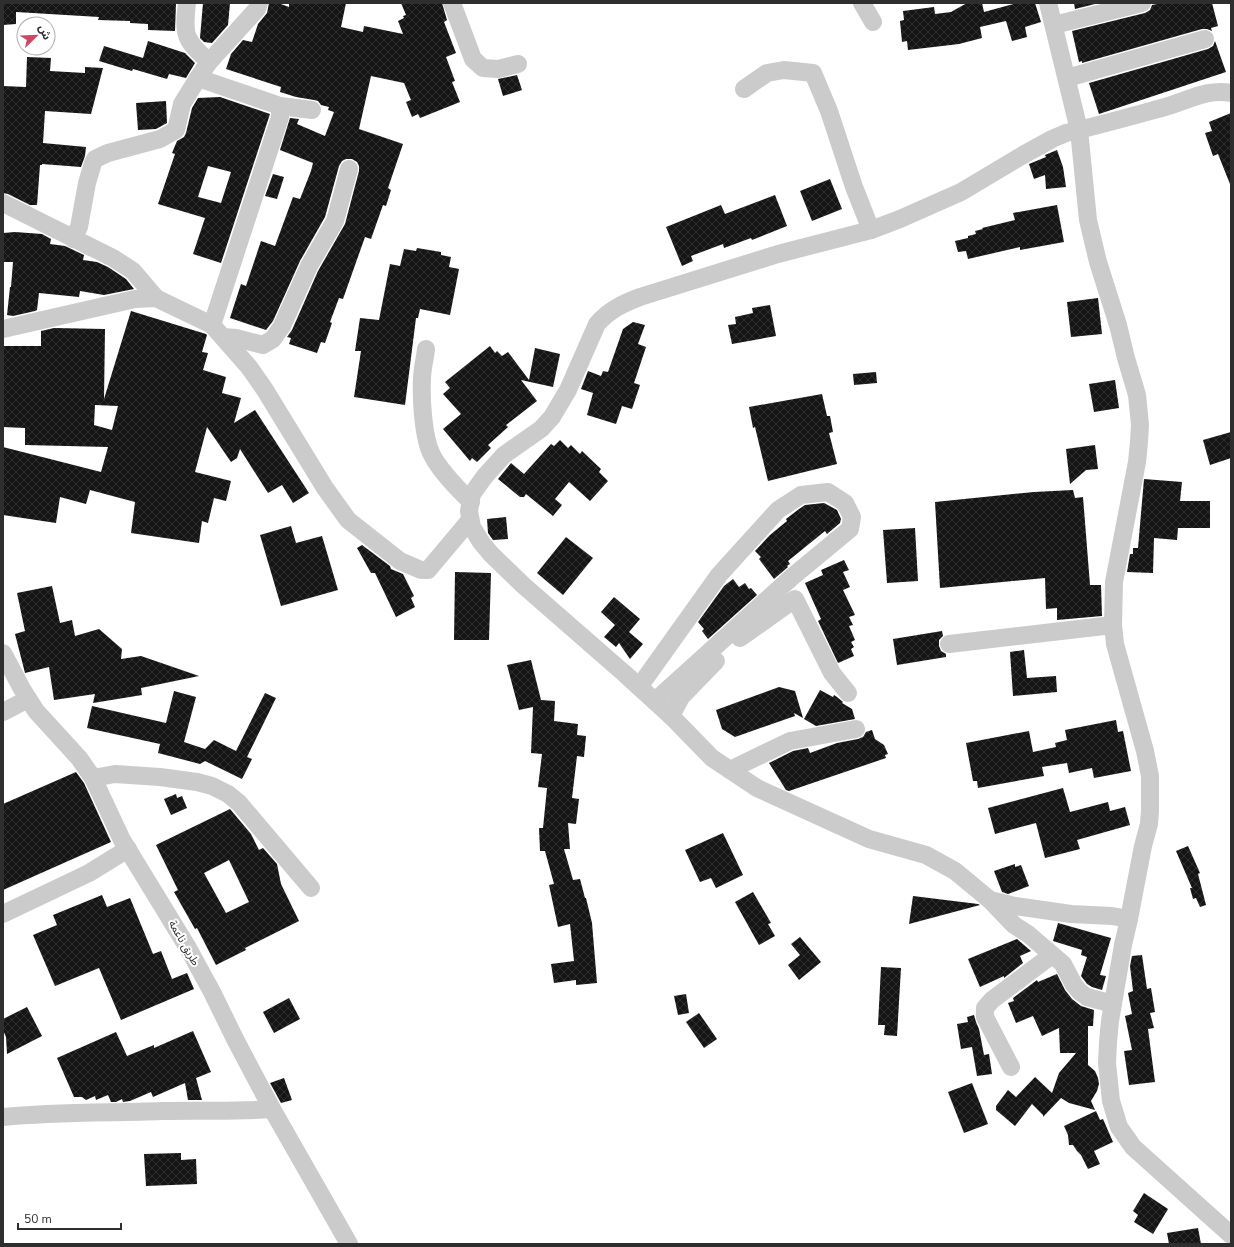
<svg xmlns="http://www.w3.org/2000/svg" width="1234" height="1247" viewBox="0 0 1234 1247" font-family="'Nunito Sans','Noto Sans Arabic',sans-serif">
  <defs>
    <pattern id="building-cross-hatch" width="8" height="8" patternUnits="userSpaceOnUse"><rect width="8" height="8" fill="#151515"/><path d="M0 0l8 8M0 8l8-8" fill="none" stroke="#2f2f2f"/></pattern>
  </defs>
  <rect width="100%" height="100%" fill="#fff"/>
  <!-- building -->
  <g fill="url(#building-cross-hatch)" fill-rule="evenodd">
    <path d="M3,3H176L175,31L148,30V24L130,23V21L98,20L99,17L16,12V24L3,25Z"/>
    <path d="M203,3H230L228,25L212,43L204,42L200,38Z"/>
    <path d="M269,3H278L289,7V3H346L341,27L363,32L364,26L403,34L398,21L404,18L403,16L406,15L401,3H442L447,20L444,22L456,53L446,57L455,81L452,82L460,102L420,118L418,114L412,117L406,102L411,100L404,83L371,76L359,129L403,144L388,188L391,190L386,206L383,205L371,239L365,237L343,299L339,298L330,322L332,323L325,343L321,342L317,353L289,344L291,338L287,337L292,330L318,271L345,224L359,171V166L357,162L352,159H346L342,161L339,166L325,217L300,261L273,321L266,330L230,318L241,284L246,286L261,241L275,246L293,197L300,199L311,171L313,163L280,150L290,118L299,119L297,124L325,136L334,112L328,110L329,107L321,105L318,101L314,100L296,97L280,92L281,87L226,69L231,54L243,40L252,42L258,24L267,13Z"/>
    <path d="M967,3H982L984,12L1017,3H1035L1041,22L1025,27L1027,37L1012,41L1006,21L980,27L982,38L959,44L908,50L907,41L902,42L900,21L904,20L903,11L934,7L935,14L951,12Z"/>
    <path d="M1074,3H1099L1075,9Z"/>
    <path d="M1161,3H1212L1218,26L1211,28L1212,31L1207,29H1202L1082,63V61L1079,62L1072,31L1145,13L1150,10L1152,5Z"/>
    <path d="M148,41L185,53L195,63L186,78L169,74L167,79L133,69L132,71L99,61L104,46L143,58Z"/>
    <path d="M1215,41L1226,72L1099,114L1089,83L1208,49L1213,46Z"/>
    <path d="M27,57L51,58L50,71L85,73V67L103,68L91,114L45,111L43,143L86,147L85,156L81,167L42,164V165H40L37,205H30L8,194L3,193V86L26,87Z"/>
    <path d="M517,75L522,90L503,96L498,79Z"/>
    <path d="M220,97L270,114L221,263L193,254L205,218L158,204L175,154L172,153L177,141L184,137L186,133L192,108L198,98ZM208,166L231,172L221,203L198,197Z"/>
    <path d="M166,101L167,123L156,129L138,130L136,103Z"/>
    <path d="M1231,113V184H1230L1218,154L1213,156L1205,133L1212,131L1209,122Z"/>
    <path d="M1057,150L1063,167L1066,187L1046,189L1045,175L1034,179L1029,164L1046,157L1045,155Z"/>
    <path d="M273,174L284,177L277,199L265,196Z"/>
    <path d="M830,179L842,209L812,221L800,191Z"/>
    <path d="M775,195L787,226L752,240L751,238L724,248L723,244L691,256L693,261L682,266L666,227L721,205L725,214Z"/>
    <path d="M1057,205L1064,242L1020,250V247L968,259L966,251L958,252L955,241L968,238V236L976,234L975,231L983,229L982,228L1015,220L1013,213Z"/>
    <path d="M15,232L42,234L51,239L50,244L65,246L84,255L83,260L97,262L108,267L126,279L134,289L104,295L80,291L79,297L39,293L37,310L35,311L13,316L7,315L10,287H11L13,262H3V233Z"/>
    <path d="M417,248L441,252V255L451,257L449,267L459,269L450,315L420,309L418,318H416L405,405L354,397L361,351H355L360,318L379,320L390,264L400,266L404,249L416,251Z"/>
    <path d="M1098,298L1102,334L1071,337L1067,302Z"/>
    <path d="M770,305L776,336L732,344L728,325L736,324L735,317L753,313L752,308Z"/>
    <path d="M131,311L206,334L207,335L202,352L208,353L203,370L226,377L222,393L241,398L234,423L255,410L309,493L293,503L282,485L268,493L240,449L237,458L231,462L207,427L195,472L231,481L226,501L214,498L208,523L202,521L199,543L131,533L135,502L90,490L86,504L60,497L56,523L3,515V447L101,472L108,447L25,445V428L3,427V346H41V331L54,328L105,329L104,399ZM95,405L118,406L112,430L94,425Z"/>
    <path d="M633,322L645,325L638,344L646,347L634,383L640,385L632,409L622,406L616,424L587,415L593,393L581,389L588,371L601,376L603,371L608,372L623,329Z"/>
    <path d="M490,346L495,353L497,351L502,356L508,352L529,380L535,348L560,354L553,387L521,380L537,401L506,425L508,427L488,445L491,448L477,462L472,458L470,461L443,429L461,414L443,394L450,388L445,382Z"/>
    <path d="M876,372L877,383L854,385L853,374Z"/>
    <path d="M1115,380L1119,408L1094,412L1089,384Z"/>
    <path d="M822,394L827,416H830L833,432L829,433L837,464L768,481L755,427L753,428L749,407Z"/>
    <path d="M1231,432V458L1210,465L1203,440Z"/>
    <path d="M560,440L568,448L571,445L580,454L582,451L601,469L599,472L608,481L590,501L569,482L555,499L562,505L553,516L526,494L524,497H520L498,479L511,463L524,474L551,444L554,446Z"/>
    <path d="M1095,445L1098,469L1086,470L1070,484L1066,449Z"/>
    <path d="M1144,479L1182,482L1180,501H1210V528H1178L1177,540L1154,538L1153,573L1127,572L1130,554H1133V548H1138Z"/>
    <path d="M1073,490L1075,498L1083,497L1090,585H1101L1102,616L1057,620V608L1046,609L1045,578L940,588L935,502L1034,492Z"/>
    <path d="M824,503L837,510L841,519L840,523L827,534L825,531L788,561L790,564L787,566L788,567L774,579L759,559L761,557L755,551L770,535L787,521L786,519L799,509L805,505Z"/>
    <path d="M506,517L508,539L493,540L488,533L487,519Z"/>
    <path d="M291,526L296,543L322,536L338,590L281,606L260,535Z"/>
    <path d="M915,528L918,581L887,583L883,530Z"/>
    <path d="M566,537L593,558L563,595L537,573Z"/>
    <path d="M362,545L390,566L391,569L403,574L414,596L411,598L415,607L396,617L375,573H371L357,548Z"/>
    <path d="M844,560L849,570L843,572L850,587L843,590L855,615L849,617L853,625L849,626L855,640L851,642L854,647L851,649L854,656L838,663L818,621L821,619L805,583L823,575L821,570Z"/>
    <path d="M455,572L491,573L489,640H454Z"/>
    <path d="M733,579L739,587L745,583L749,589L751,588L757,595L708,639L702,631L704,629L698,622L724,586Z"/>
    <path d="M52,586L60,623L72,620L75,636L99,629L122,649L121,659L141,656L199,676L141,688L142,695L93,703L95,694L54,700L49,667L25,673L15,634L25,631L17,593Z"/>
    <path d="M614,597L640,619L629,632L643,644L630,659L619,643L616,647L604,637L615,625L601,612Z"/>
    <path d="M942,631L943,636L939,640V646L941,651L946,654V657L897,665L893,639Z"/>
    <path d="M1024,650L1027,678L1056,676L1057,692L1013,696L1010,652Z"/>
    <path d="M531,660L541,700L555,701L554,721L578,724L577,735L586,736L584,757L577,756L572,798L579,799L576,824L568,823L570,849H564L573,880L580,879L585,898H586L592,923L597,983L576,985V980L554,983L551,964L574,961L570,924L558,927L549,885L554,884L545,851H540L539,828H543L547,788L538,787L542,754L531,753L533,707L519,710L507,665Z"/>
    <path d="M779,687L795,691L803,718L794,713L795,716L735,737L722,729L716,710Z"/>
    <path d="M820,690L833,697L834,695L837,697L843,702L842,703L852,709L855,719L816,726L804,719Z"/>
    <path d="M174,691L196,697L184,742L205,749L214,740L236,751L265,693L276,698L247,757L252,759L242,779L205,761L200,764L158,753L160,744L87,728L92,706L166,723Z"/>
    <path d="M1116,720L1118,732L1123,731L1131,771L1094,778L1092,768L1069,773L1067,763L1042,767L1044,776L978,788L977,781H973L966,743L1029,731L1033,752L1056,747L1055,743L1067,740L1065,730Z"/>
    <path d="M872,730L875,739L884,745L888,754L885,755L886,758L789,791L786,790L769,763L793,751L808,748L810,753L837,743L858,739L863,737L866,732Z"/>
    <path d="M76,772L84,783L111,842L3,890V804Z"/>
    <path d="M1063,788L1070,812L1108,802L1110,811L1125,807L1130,825L1077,840L1080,849L1045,858L1036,823L995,834L988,808Z"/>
    <path d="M176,794L177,798L182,796L187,808L171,815L164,799Z"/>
    <path d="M230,809L251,834L259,850L263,848L277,864L281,884L299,921L245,948L246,950L216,965L197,928L195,929L174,892L178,890L156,845ZM229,860L249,902L226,913L204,873Z"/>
    <path d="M723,833L743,875L716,888L711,878L700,882L685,850Z"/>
    <path d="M1188,846L1200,873L1198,874L1206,905L1200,907L1196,898L1193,899L1190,888H1192L1176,851Z"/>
    <path d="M1015,864V867L1021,865L1029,886L1008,894L1002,892L994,871Z"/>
    <path d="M753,892L771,923L768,924L775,936L759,945L735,902Z"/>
    <path d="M102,895L107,907L130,898L153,954L161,951L172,979L187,973L194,989L121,1020L99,968L55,986L33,935L57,925L53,915Z"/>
    <path d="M913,896L978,904L980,905L909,924Z"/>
    <path d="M1058,923L1111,938L1100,975L1106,976L1102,990L1092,987L1087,984L1081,976L1087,957L1081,955L1082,950L1053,941Z"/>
    <path d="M800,937L821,962L799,980L788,965L800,955L791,944Z"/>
    <path d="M1017,939L1031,951L1020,956L1023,963L1004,978V976L980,987L968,959Z"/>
    <path d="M1142,955L1147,989L1151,988L1155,1012L1150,1013L1154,1028L1148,1029L1155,1082L1129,1085L1124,1051L1132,1050L1125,1016L1132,1014L1128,993L1133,991L1130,966L1132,956Z"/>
    <path d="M881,967L901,968L897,1036L884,1035L885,1025H878Z"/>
    <path d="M1057,974L1065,990L1072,999L1081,1006L1094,1010L1093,1026H1088V1065L1095,1071L1098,1078L1099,1084L1097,1091L1091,1101L1095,1110L1069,1103L1061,1098L1043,1117V1115L1032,1104L1015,1126L996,1110V1106L1008,1090L1016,1097L1035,1077L1052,1093L1059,1073L1076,1053H1060L1059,1028L1042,1036L1033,1016L1016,1023L1008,1003L1014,1001L1013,998L1037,980L1038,982Z"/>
    <path d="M686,994L689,1013L678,1015L674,996Z"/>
    <path d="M289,998L300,1019L274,1033L263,1012Z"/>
    <path d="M27,1007L42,1036L7,1054L6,1037L3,1030V1019Z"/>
    <path d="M699,1013L717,1039L704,1048L686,1022Z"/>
    <path d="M974,1015L976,1022L979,1029L984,1055L989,1054L992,1074L977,1076L972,1047L961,1049L957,1024L968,1022L967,1017Z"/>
    <path d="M193,1031L211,1072L196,1078L202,1100H188L185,1083L153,1097L151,1092L130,1101L123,1102L122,1099L116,1102H111L108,1095L96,1100L95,1096L86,1100L82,1097H74L57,1058L116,1032L127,1056L154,1045V1048Z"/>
    <path d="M284,1078L292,1100L281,1103L270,1083Z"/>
    <path d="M972,1083L988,1124L964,1133L948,1092Z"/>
    <path d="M1096,1111L1100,1120L1103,1119L1113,1142L1094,1151L1100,1164L1088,1169L1081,1155L1077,1151L1073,1145H1069L1068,1135L1064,1126Z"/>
    <path d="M181,1153V1160L196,1159L197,1184L146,1186L144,1154Z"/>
    <path d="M1144,1193L1168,1209L1153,1234L1134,1222L1138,1215L1133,1211Z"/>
    <path d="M1198,1228L1201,1244H1169L1167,1233Z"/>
  </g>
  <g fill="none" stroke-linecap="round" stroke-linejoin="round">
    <!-- minor -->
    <g stroke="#cbcbcb" stroke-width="18">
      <path d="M187,3C183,37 185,39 209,62"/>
      <path d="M452,3L473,59L483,68L498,69L518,64"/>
      <path d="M862,3L873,22"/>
      <path d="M1048,3L1079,130L1088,220L1098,262L1118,325L1126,358L1137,395L1140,425L1139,442L1137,462L1114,582L1113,625L1115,644L1145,751L1150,776V811L1149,824L1143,846L1129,919L1123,945L1110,1021L1108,1042L1107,1063L1111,1101L1119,1127L1133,1147L1231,1235"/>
      <path d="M1054,25L1142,3"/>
      <path d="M198,78L280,106V117L212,325"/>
      <path d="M1067,78L1205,39"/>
      <path d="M744,89L767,73L784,70L813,73L829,111L854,187L871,230"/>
      <path d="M280,106L312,110"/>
      <path d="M3,203L113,258L133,271L156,298"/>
      <path d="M73,239L79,227L87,183L93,163L95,159L108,153L160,139L176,130L182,104L198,78L209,62L257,9L259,3"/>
      <path d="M3,329L135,299L156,298L162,301L212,325L249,367L265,390L325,488L348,520L400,561L421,570H428L470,520"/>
      <path d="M223,337L236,338L263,345L273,339L282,326L309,266L335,221L349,169"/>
      <path d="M426,349C425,359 422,369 422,379C421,398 423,438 432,455C440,471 458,489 471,502"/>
      <path d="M740,638L795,599L832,673L848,693"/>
      <path d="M949,644L1113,625"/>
      <path d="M3,653L22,689L36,711L79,758L93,778L122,840L188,948L212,992L235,1039L272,1109L349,1244"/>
      <path d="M639,687L719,575L778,510L801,495L828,492L845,503L852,517L850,529L792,577L655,701"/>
      <path d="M3,712L28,699"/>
      <path d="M671,716L681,697L716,661"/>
      <path d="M730,770L790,741L856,729"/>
      <path d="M93,778L115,774L160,777L197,782L212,786L228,794L239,803L311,888"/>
      <path d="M990,900L1014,925L1028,934L1063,964L1074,985L1080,992L1087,997L1113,1004"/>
      <path d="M3,914L89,873L128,849"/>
      <path d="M1129,919L1112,916L1071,914L1015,906L990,900L955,871L926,855L869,839L757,788L712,758L671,716L625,674L523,585L491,554L481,542L472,527L469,511L472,494L485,476L494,466L504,455L541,429L552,417L568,390L597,324C609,310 624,303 640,297L778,254L871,230L900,219L961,192L1023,155L1052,139L1066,133C1100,125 1132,116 1165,107C1187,101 1208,88 1231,93"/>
      <path d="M1011,1067L985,1017V1008L992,1000L1052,955"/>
      <path d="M3,1117C56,1112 109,1113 162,1111C199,1110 235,1112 272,1109"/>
    </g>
  </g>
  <g text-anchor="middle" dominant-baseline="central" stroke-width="4" stroke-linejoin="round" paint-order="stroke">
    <!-- street labels -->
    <g font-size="11" fill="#2e2e2e" stroke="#fff">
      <text transform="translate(184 943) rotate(60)">طريق ناعمة</text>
    </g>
  </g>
  <!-- border -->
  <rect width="1234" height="1247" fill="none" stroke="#2e2e2e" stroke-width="8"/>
  <!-- north arrow -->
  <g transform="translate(36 36) rotate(67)"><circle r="19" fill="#ffffff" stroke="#ababab"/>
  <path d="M0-3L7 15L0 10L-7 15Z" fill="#cf4661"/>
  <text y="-6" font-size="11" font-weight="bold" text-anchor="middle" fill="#2e2e2e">ش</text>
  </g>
  <!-- scale -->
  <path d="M18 1223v6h103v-6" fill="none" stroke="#2e2e2e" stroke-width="2"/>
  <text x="24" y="1223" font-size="12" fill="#2e2e2e" stroke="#ffffff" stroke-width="3" paint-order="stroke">50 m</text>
</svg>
